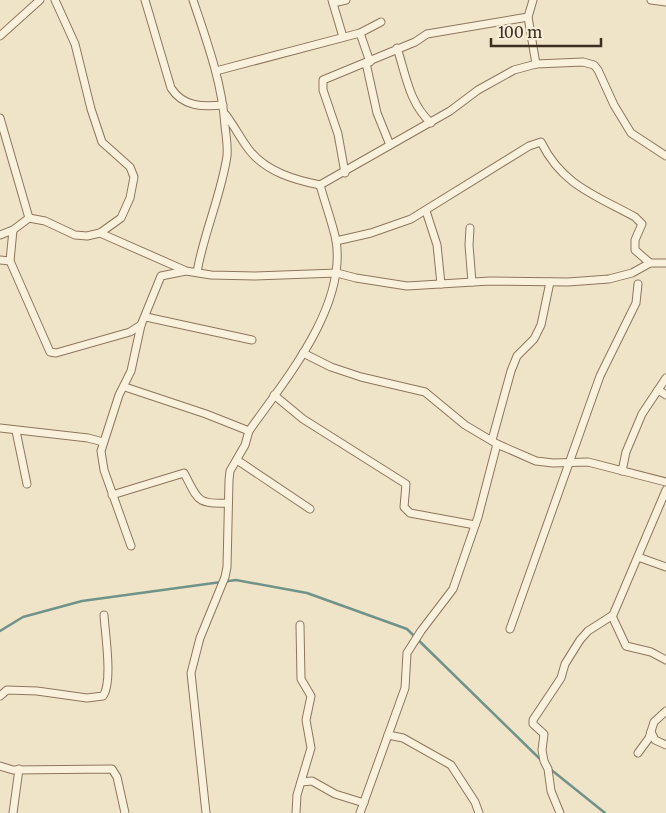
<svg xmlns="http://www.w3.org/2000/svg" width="666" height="813" viewBox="0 0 666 813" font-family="Merriweather,serif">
  <rect width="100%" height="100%" fill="#f0e4c8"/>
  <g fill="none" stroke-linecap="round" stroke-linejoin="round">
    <!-- stream -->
    <g stroke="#6f938a" stroke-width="2.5">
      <path d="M0,631L23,617L82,601L236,580L307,593L407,629L542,761"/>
      <path d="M549,768L605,813"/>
    </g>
    <defs>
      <g id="street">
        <path d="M145,0L171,88C183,107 203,107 223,105"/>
        <path d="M193,0C207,42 222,82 225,126C226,136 228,146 227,156C221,196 204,232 197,272"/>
        <path d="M332,0L343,37"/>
        <path d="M533,0L528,17L536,64"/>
        <path d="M651,0L666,2"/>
        <path d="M333,3L346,0"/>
        <path d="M360,33L370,62"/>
        <path d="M0,36L40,0"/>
        <path d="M397,48C406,75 409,103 431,123"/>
        <path d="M366,63L377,113L390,145"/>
        <path d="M216,71L360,33L381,22"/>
        <path d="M226,115C235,127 241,140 250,151C267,172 295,180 320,185L450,111L478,90L514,70L536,64L583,62L594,65L598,70L614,105L631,133L666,156"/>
        <path d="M0,118L29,218L13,230L10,261L50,352L56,353L130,332L141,325"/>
        <path d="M345,173L338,134L323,90V80L415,42L427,34L528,17"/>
        <path d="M426,211L437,245L441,284"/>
        <path d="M29,218L45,221L75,235L87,236L100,233L121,218L130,198L134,177L130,167L102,142L91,109L75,44L55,0"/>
        <path d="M470,228L469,245L472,282"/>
        <path d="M100,233L184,270"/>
        <path d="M0,235L13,230"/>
        <path d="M336,241L371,233L411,219L529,146L541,142C562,185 595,195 635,217L642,224L635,240V250L650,263"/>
        <path d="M0,260L10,261"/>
        <path d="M146,317L252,340"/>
        <path d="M303,353L331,367L361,377L425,392L465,425L497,444L536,461L553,463L588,462L666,482"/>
        <path d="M125,387L206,414L249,431"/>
        <path d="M658,390L666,395"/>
        <path d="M274,395L303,419L406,484L404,507L410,513L475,525"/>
        <path d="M0,428L88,438L103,442"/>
        <path d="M16,431L27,484"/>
        <path d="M492,440L511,371L517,356L534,339L541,325L550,282"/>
        <path d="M237,460L310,509"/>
        <path d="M622,471L626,452L642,414L666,378"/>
        <path d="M112,495L184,473C198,499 196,505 228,503"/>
        <path d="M131,546L104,470L101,451L119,395L131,371L141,325L161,276L186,271L211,275L255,276L337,273L356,278L407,286L490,281L568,282L609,279L632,273L650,263H666"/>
        <path d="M638,557L666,567"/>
        <path d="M612,616L626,646L651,652L666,660"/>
        <path d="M510,629L600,376L636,303L638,284"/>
        <path d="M0,696L7,690L37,691L87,698L103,696C113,682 105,633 104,615"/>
        <path d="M651,732L655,740L666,745"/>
        <path d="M388,735L403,738L451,765L475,802L479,813"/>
        <path d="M638,753L649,738L654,722L666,711"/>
        <path d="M0,766L13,770L112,769L117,777L125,813"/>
        <path d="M301,782L312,781L335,794L364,803"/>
        <path d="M13,813L19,769"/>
        <path d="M206,813L191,673L200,638L225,577L227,567L229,480L230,471L245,445L249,431C285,380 347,307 336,240C332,222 325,203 320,185"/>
        <path d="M296,813L297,795L311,748L306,720L311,696L301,679L300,625"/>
        <path d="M360,813L405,688L407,653L421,631L453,589L478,517L497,444"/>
        <path d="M560,813L551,791L548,769L544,761L542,750L544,734L533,724V720L561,678L565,664L580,640L588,631L613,615L666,490"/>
      </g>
    </defs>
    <!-- street casing -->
    <use href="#street" stroke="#8d765c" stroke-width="9"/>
    <!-- street -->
    <use href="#street" stroke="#faf1dc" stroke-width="7"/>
  </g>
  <!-- scale -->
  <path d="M491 38v8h110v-8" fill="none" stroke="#3d2e20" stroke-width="2.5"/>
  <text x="498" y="38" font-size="15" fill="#3d2e20" stroke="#f7eed8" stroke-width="4" paint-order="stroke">100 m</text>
</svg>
